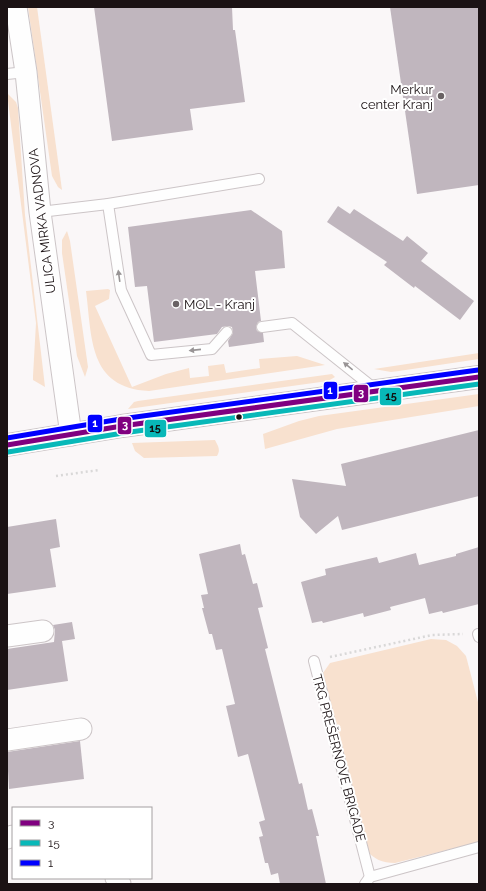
<svg xmlns="http://www.w3.org/2000/svg" width="486" height="891" viewBox="0 0 486 891" font-family="Raleway,sans-serif">
  <rect width="100%" height="100%" fill="#faf7f8"/>
  <!-- green -->
  <g fill="#f8e1cf">
    <path d="M28,7H37L62,190L58,187L52,176Z"/>
    <path d="M7,93L16,102L18,108L25,215L45,387L33,380V376L36,323Z"/>
    <path d="M67,231L70,241L88,367L85,377L77,356L62,253V240Z"/>
    <path d="M108,289L110,290L109,299L95,306L132,387L166,374L189,368L190,378L209,376L208,366L224,364L226,373L260,368L259,359L297,356L325,365L149,391C88,388 92,337 86,291Z"/>
    <path d="M479,353V359L399,371L391,372L374,369Z"/>
    <path d="M332,374L335,377L328,381L128,409L134,402L138,401Z"/>
    <path d="M479,394V406L337,429L265,449L263,434L299,421L319,416Z"/>
    <path d="M215,440C218,446 221,450 217,456L144,458L135,451L132,443Z"/>
    <path d="M431,639L446,640L457,646L466,656L479,706V842L395,863C382,863 374,859 366,850L323,673L330,663Z"/>
  </g>
  <!-- building -->
  <g fill="#c0b6be">
    <path d="M94,7H232L233,30H235L245,102L190,109L193,130L112,141Z"/>
    <path d="M390,7H479V185L417,194Z"/>
    <path d="M338,206L350,214L354,209L403,241L407,236L428,253L421,261L474,301L460,320L415,286L414,288L384,265L387,262L327,222Z"/>
    <path d="M251,210L282,231L285,268L255,271L261,321L258,322L256,327L257,331L263,333L264,342L229,347L228,341L233,333L232,327L228,326L222,327L217,334L154,342L147,286L135,287L128,227Z"/>
    <path d="M479,430V496L342,530L338,516L316,534L300,517L292,479L346,486L341,464Z"/>
    <path d="M56,519L60,547L50,549L56,587L7,594V527Z"/>
    <path d="M240,544L242,555L245,554L253,584L257,583L263,607L258,608L268,648L265,649L299,784L302,783L308,810L312,809L319,836H316L326,884H280L278,873L271,875L268,863H265L259,837L263,836L259,822L265,820L248,754L238,757L226,706L235,704L222,649L216,650L212,634H209L202,608H204L201,595L208,594L199,554Z"/>
    <path d="M479,547V604L443,613L442,611L429,614L425,598L390,607L391,610L364,617L363,613L323,623L322,621L312,623L301,582L326,575L325,569L377,557L379,563L416,553L419,565L456,556V554Z"/>
    <path d="M72,622L75,639L62,641L68,681L7,690V649L54,642L55,630L53,625Z"/>
    <path d="M80,741L84,779L9,789L7,752Z"/>
  </g>
  <g fill="none" stroke-linecap="round" stroke-linejoin="round">
    <defs>
      <g id="service">
        <path d="M7,74L26,72"/>
        <path d="M108,204L121,290L151,355L212,349L227,332"/>
        <path d="M40,212L108,204L259,179"/>
        <path d="M262,327L292,323L376,390"/>
        <path d="M478,634L479,637"/>
        <path d="M314,661L370,877"/>
        <path d="M365,884L370,877L479,847"/>
      </g>
      <g id="minor">
        <path d="M16,7L26,72L40,212L71,435"/>
        <path d="M7,636L43,631"/>
        <path d="M7,740L81,729"/>
        <path d="M7,838L13,836"/>
        <path d="M116,878L120,884"/>
      </g>
      <path id="primary" d="M7,445L122,426L479,377"/>
    </defs>
    <!-- service casing -->
    <use href="#service" stroke="#ccc5c7" stroke-width="12"/>
    <!-- minor casing -->
    <use href="#minor" stroke="#ccc5c7" stroke-width="23"/>
    <!-- primary casing -->
    <use href="#primary" stroke="#ccc5c7" stroke-width="24"/>
    <!-- path -->
    <g stroke="#d9d8d8" stroke-width="2.5" stroke-dasharray="2 3" stroke-linecap="butt">
      <path d="M56,476L99,470"/>
      <path d="M330,657L432,635L463,634"/>
    </g>
    <!-- service -->
    <use href="#service" stroke="#fefefe" stroke-width="10"/>
    <!-- minor -->
    <use href="#minor" stroke="#fefefe" stroke-width="21"/>
    <!-- primary -->
    <use href="#primary" stroke="#fefefe" stroke-width="22"/>
    <defs>
      <path id="bus-1" d="M7,445L122,426L479,377"/>
      <path id="bus-2" d="M8,452L123,433L479,384"/>
      <path id="bus-3" d="M7,438L121,419L478,370"/>
    </defs>
    <!-- bus-1 casing -->
    <use href="#bus-1" stroke="#fff" stroke-width="8"/>
    <!-- bus-2 casing -->
    <use href="#bus-2" stroke="#fff" stroke-width="8"/>
    <!-- bus-3 casing -->
    <use href="#bus-3" stroke="#fff" stroke-width="8"/>
    <!-- bus-1 -->
    <use href="#bus-1" stroke="#800080" stroke-width="5"/>
    <!-- bus-2 -->
    <use href="#bus-2" stroke="#08b8b8" stroke-width="5"/>
    <!-- bus-3 -->
    <use href="#bus-3" stroke="#00f" stroke-width="5"/>
  </g>
  <!-- one-way arrows -->
  <defs><path id="oneway-solid" d="M-6-.8H1V-3.2L6.5 0L1 3.2V.8H-6Z"/></defs>
  <g fill="#989495">
    <use href="#oneway-solid" transform="translate(119 276) rotate(-98)"/>
    <use href="#oneway-solid" transform="translate(195 350) rotate(174)"/>
    <use href="#oneway-solid" transform="translate(348 366) rotate(-141)"/>
  </g>
  <!-- markers -->
  <g fill="#696264" stroke="#fff" stroke-width="1.5">
    <circle cx="441" cy="96" r="4"/>
    <circle cx="176" cy="304" r="4"/>
  </g>
  <circle fill="#1b1214" stroke="#fff" stroke-width="1.5" cx="239" cy="417" r="3.5"/>
  <g text-anchor="middle" dominant-baseline="central" stroke-width="4" stroke-linejoin="round" paint-order="stroke">
    <!-- poi labels -->
    <g font-size="13" fill="#1b1214" stroke="#fff" text-anchor="end">
      <text x="433" y="89">Merkur<tspan x="433" dy="15">center Kranj</tspan></text>
      <text x="184" y="304" text-anchor="start">MOL - Kranj</text>
    </g>
    <!-- street labels -->
    <g font-size="13" fill="#1b1214" stroke="#fff">
      <text transform="translate(42 221) rotate(-97)">ULICA MIRKA VADNOVA</text>
      <text transform="translate(339 758) rotate(75)">TRG PREŠERNOVE BRIGADE</text>
    </g>
  </g>
  <g stroke="#fff" stroke-width="1.5">
    <rect x="323" y="381" width="15" height="19" rx="4" fill="#00f"/>
    <rect x="353" y="384" width="16" height="19" rx="4" fill="#800080"/>
    <rect x="379" y="387" width="23" height="19" rx="4" fill="#08b8b8"/>
    <rect x="87" y="414" width="16" height="19" rx="4" fill="#00f"/>
    <rect x="117" y="416" width="15" height="19" rx="4" fill="#800080"/>
    <rect x="144" y="419" width="23" height="19" rx="4" fill="#08b8b8"/>
  </g>
  <g font-size="11" text-anchor="middle" font-weight="bold" fill="#fff">
    <text x="330" y="394">1</text>
    <text x="361" y="397">3</text>
    <text x="95" y="427">1</text>
    <text x="125" y="429">3</text>
  </g>
  <g font-size="11" text-anchor="middle" font-weight="bold" fill="#111">
    <text x="391" y="400">15</text>
    <text x="155" y="432">15</text>
  </g>
  <!-- border -->
  <rect width="486" height="891" fill="none" stroke="#1b1214" stroke-width="16"/>
  <!-- legend -->
  <rect x="12" y="807" width="140" height="72" fill="#ffffff" stroke="#a4a0a1"/>
  <rect x="20" y="820" width="20" height="6" fill="#800080" stroke="#a4a0a1"/>
  <text x="48" y="827" font-size="12" fill="#1b1214">3</text>
  <rect x="20" y="840" width="20" height="6" fill="#08b8b8" stroke="#a4a0a1"/>
  <text x="48" y="847" font-size="12" fill="#1b1214">15</text>
  <rect x="20" y="860" width="20" height="6" fill="#0000ff" stroke="#a4a0a1"/>
  <text x="48" y="867" font-size="12" fill="#1b1214">1</text>
</svg>
